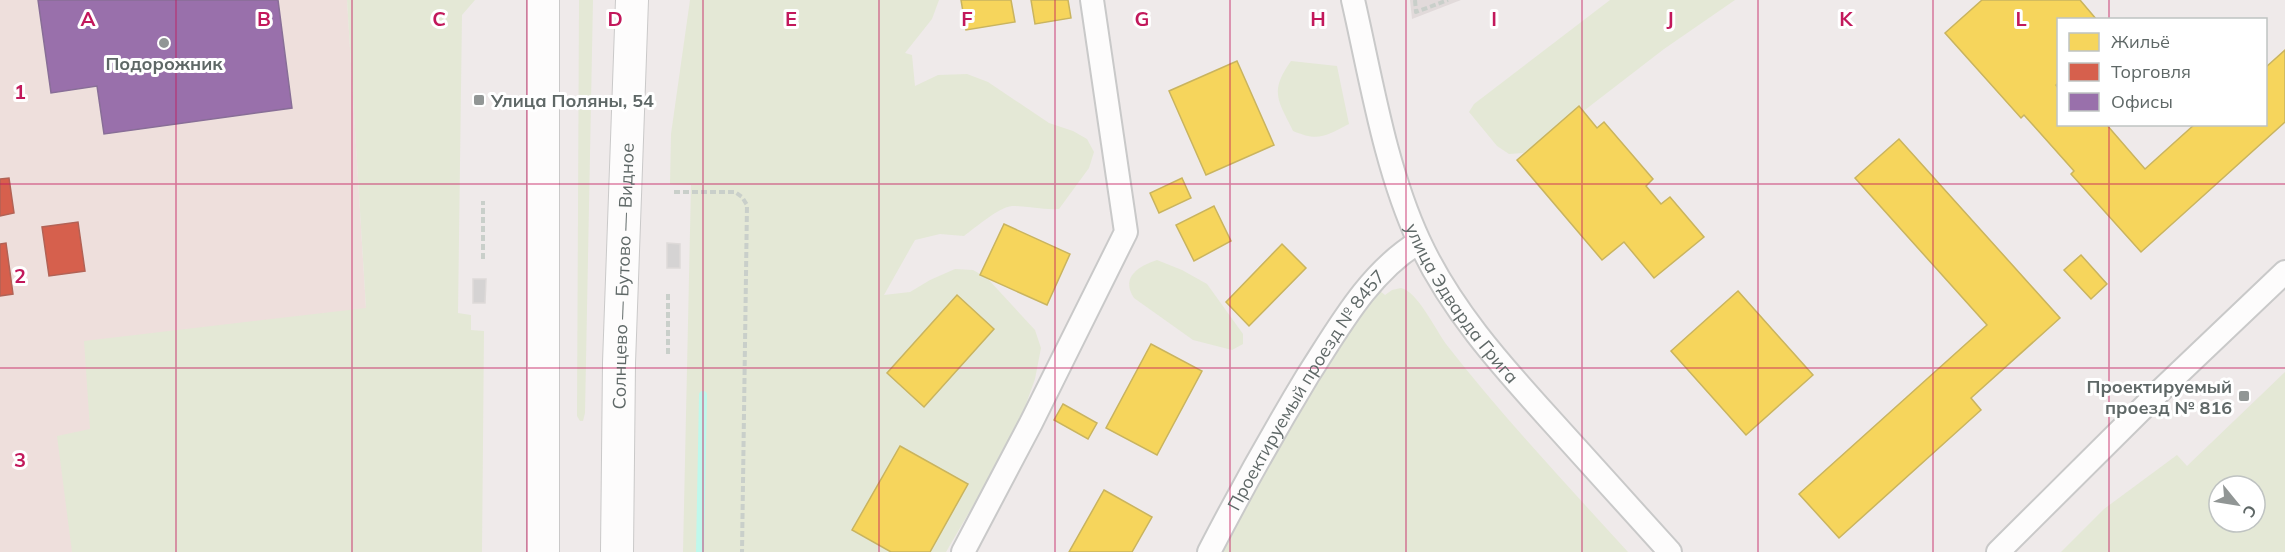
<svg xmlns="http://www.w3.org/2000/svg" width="2285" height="552" viewBox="0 0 2285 552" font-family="Mulish,sans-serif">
  <rect width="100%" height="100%" fill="#efeaea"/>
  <!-- commercial -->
  <path fill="#eedfdc" d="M0,0H347L381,552H0Z"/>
  <!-- education -->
  <path fill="#e1dada" d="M1410,0H1461L1412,19Z"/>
  <!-- green -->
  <g fill="#e4e8d6" fill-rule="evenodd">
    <path d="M347,0H475L462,15L458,313L471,315V330L484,331L482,552H72L57,436L90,429L84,341L366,308Z"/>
    <path d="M579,0H593L585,413L583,421H580L577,416Z"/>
    <path d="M690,0H939L932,19L905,53L912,55L915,86L938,75L967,74L988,82L1049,123L1073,131L1087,139L1094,152L1089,168L1059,209C1043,210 1028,206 1012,206C999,207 975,228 964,236L940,234L915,240L884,295L910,292L930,280L955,269L973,270L987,278L1035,330L1041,348L1035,379L1016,432L946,552H683L691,185L670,184L671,134Z"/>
    <path d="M1610,0H1735L1664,49L1568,123L1523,153L1509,154L1497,146L1469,112L1474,104Z"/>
    <path d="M1291,61L1337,66L1349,124C1325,136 1319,142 1293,131C1278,100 1269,92 1291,61Z"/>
    <path d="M1157,260L1182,270L1207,284L1243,334V344L1232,350L1193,340L1134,298C1120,277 1139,266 1157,260Z"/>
    <path d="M1401,288C1417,291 1436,330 1446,344C1503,417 1566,484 1628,552H1222C1266,464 1319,368 1380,291L1385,295L1392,290Z"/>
    <path d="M2285,372V552H2061L2104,509L2177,455L2187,466ZM2219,486H2255V522H2219Z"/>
  </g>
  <!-- homes -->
  <g fill="#f6d55c" stroke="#c9b45f" stroke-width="1.5">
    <path d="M961,0H1011L1015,22L966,30Z"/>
    <path d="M1031,0H1068L1071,18L1035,24Z"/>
    <path d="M1982,0H2080L2097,20H2058V83L2056,85L2058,88V124H2106L2145,169L2195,124H2266V67L2285,50V122L2141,252L2071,174L2074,171L2024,115L2021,118L1945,33Z"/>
    <path d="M1237,61L1274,145L1206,175L1169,91Z"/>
    <path d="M1579,106L1597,128L1604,122L1653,179L1646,186L1661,204L1670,197L1704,237L1654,278L1624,242L1602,260L1517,160Z"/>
    <path d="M1899,139L2060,318L1971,398L1981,410L1839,538L1799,494L1987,325L1855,178Z"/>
    <path d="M1182,178L1191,198L1159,213L1150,193Z"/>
    <path d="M1214,206L1231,241L1194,261L1176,225Z"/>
    <path d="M1004,224L1070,254L1047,305L980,275Z"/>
    <path d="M1282,244L1306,268L1249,326L1226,302Z"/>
    <path d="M2081,255L2107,284L2091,299L2064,270Z"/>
    <path d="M1738,291L1813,375L1746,435L1671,351Z"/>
    <path d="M957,295L994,329L924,407L887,373Z"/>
    <path d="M1151,344L1202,371L1157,455L1106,428Z"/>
    <path d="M1063,404L1097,423L1088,439L1054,420Z"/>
    <path d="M900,446L968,484L930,552H891L852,530Z"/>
    <path d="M1104,490L1152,517L1132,552H1069Z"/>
  </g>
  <!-- shops -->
  <g fill="#d6604d" stroke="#b26255" stroke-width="1.5">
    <path d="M9,178L14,213L0,216V179Z"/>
    <path d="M78,222L85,271L49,276L42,227Z"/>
    <path d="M6,243L13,294L0,296V244Z"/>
  </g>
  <!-- offices -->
  <path fill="#9970ab" stroke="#886e97" stroke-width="1.5" d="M38,0H278L292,108L104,134L97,86L51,93Z"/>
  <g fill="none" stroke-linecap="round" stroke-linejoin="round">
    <!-- stream -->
    <path stroke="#bff8ec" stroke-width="8" d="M700,552L703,395"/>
  </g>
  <!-- building -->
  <g fill="#d5d3d3" stroke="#dedad9" stroke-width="1.5">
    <path d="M667,243L680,244V268H667Z"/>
    <path d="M473,279H486L485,303H473Z"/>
  </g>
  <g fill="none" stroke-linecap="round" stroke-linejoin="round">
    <defs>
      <g id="street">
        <path id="s1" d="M1353,0C1371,78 1385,168 1419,241C1450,308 1499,363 1548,417C1589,462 1629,507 1670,552"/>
        <path d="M963,552L1031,423L1126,232L1092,0"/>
        <path id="s2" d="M1209,552C1240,492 1273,433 1308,375C1339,327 1369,272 1419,242"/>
        <path d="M1998,552L2160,391L2285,272"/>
      </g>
      <g id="secondary">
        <path d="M543,552V0"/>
        <path id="s3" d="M617,552L619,363L632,0"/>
      </g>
    </defs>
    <!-- street casing -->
    <use href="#street" stroke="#c9c9c9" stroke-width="26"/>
    <!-- secondary casing -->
    <use href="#secondary" stroke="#cac9c9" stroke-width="34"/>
    <!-- path -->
    <g stroke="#c9cfca" stroke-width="4" stroke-dasharray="6 3" stroke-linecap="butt">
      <path d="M1415,0L1416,12L1448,0"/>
      <path d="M674,192H735L742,197L747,205L742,552"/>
      <path d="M483,259V201"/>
      <path d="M668,354V291"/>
    </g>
    <!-- street -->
    <use href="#street" stroke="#fdfcfc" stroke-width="22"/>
    <!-- secondary -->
    <use href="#secondary" stroke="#fdfcfc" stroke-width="32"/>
  </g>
  <!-- grid -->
  <path fill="none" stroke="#c2185b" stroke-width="1.5" stroke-opacity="0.55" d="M176,0V552M352,0V552M527,0V552M703,0V552M879,0V552M1055,0V552M1230,0V552M1406,0V552M1582,0V552M1758,0V552M1933,0V552M2109,0V20M2109,124V552M0,184H2285M0,368H2285"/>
  <!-- markers -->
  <g fill="#919695" stroke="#fff" stroke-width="2">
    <circle cx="164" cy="43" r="6"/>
    <rect x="473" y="94" width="12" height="12" rx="3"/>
    <rect x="2238" y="390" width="12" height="12" rx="3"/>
  </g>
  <g text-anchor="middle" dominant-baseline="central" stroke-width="6" stroke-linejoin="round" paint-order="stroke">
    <!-- poi labels -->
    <g font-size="18" font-weight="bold" fill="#5f6867" stroke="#fff">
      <text x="164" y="63">Подорожник</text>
      <text x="491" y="100" text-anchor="start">Улица Поляны, 54</text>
      <text x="2232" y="386" text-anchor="end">Проектируемый<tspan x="2232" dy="21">проезд № 816</tspan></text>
    </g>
    <!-- street labels -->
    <g font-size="18" fill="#5f6867" stroke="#fff">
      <text stroke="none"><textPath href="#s3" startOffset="276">Солнцево — Бутово — Видное</textPath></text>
      <text stroke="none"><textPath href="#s1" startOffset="326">улица Эдварда Грига</textPath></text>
      <text stroke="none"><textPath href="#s2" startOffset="189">Проектируемый проезд № 8457</textPath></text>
    </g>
  </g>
  <g font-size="20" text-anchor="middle" font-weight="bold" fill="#c2185b" stroke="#fff" stroke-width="6" stroke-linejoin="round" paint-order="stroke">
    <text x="88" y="26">A</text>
    <text x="264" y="26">B</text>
    <text x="439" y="26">C</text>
    <text x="615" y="26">D</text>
    <text x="791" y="26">E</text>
    <text x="967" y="26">F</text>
    <text x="1142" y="26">G</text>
    <text x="1318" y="26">H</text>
    <text x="1494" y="26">I</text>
    <text x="1670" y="26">J</text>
    <text x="1846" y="26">K</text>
    <text x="2021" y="26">L</text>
    <text x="20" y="99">1</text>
    <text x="20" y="283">2</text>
    <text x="20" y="467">3</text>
  </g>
  <!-- legend -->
  <rect x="2057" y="18" width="210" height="108" fill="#ffffff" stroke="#bfc3c2" stroke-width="1.5"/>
  <rect x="2069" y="33" width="30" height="18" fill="#f6d55c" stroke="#bfc3c2" stroke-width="1.5"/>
  <text x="2111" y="48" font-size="18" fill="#5f6867">Жильё</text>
  <rect x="2069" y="63" width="30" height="18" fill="#d6604d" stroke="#bfc3c2" stroke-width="1.5"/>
  <text x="2111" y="78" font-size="18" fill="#5f6867">Торговля</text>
  <rect x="2069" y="93" width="30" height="18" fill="#9970ab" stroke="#bfc3c2" stroke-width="1.5"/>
  <text x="2111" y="108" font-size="18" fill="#5f6867">Офисы</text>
  <!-- north arrow -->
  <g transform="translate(2237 504) rotate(120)"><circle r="28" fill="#ffffff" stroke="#bfc3c2" stroke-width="1.5"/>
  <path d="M0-4.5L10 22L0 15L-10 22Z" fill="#919695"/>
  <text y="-9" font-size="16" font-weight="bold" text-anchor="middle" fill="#5f6867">С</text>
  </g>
</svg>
